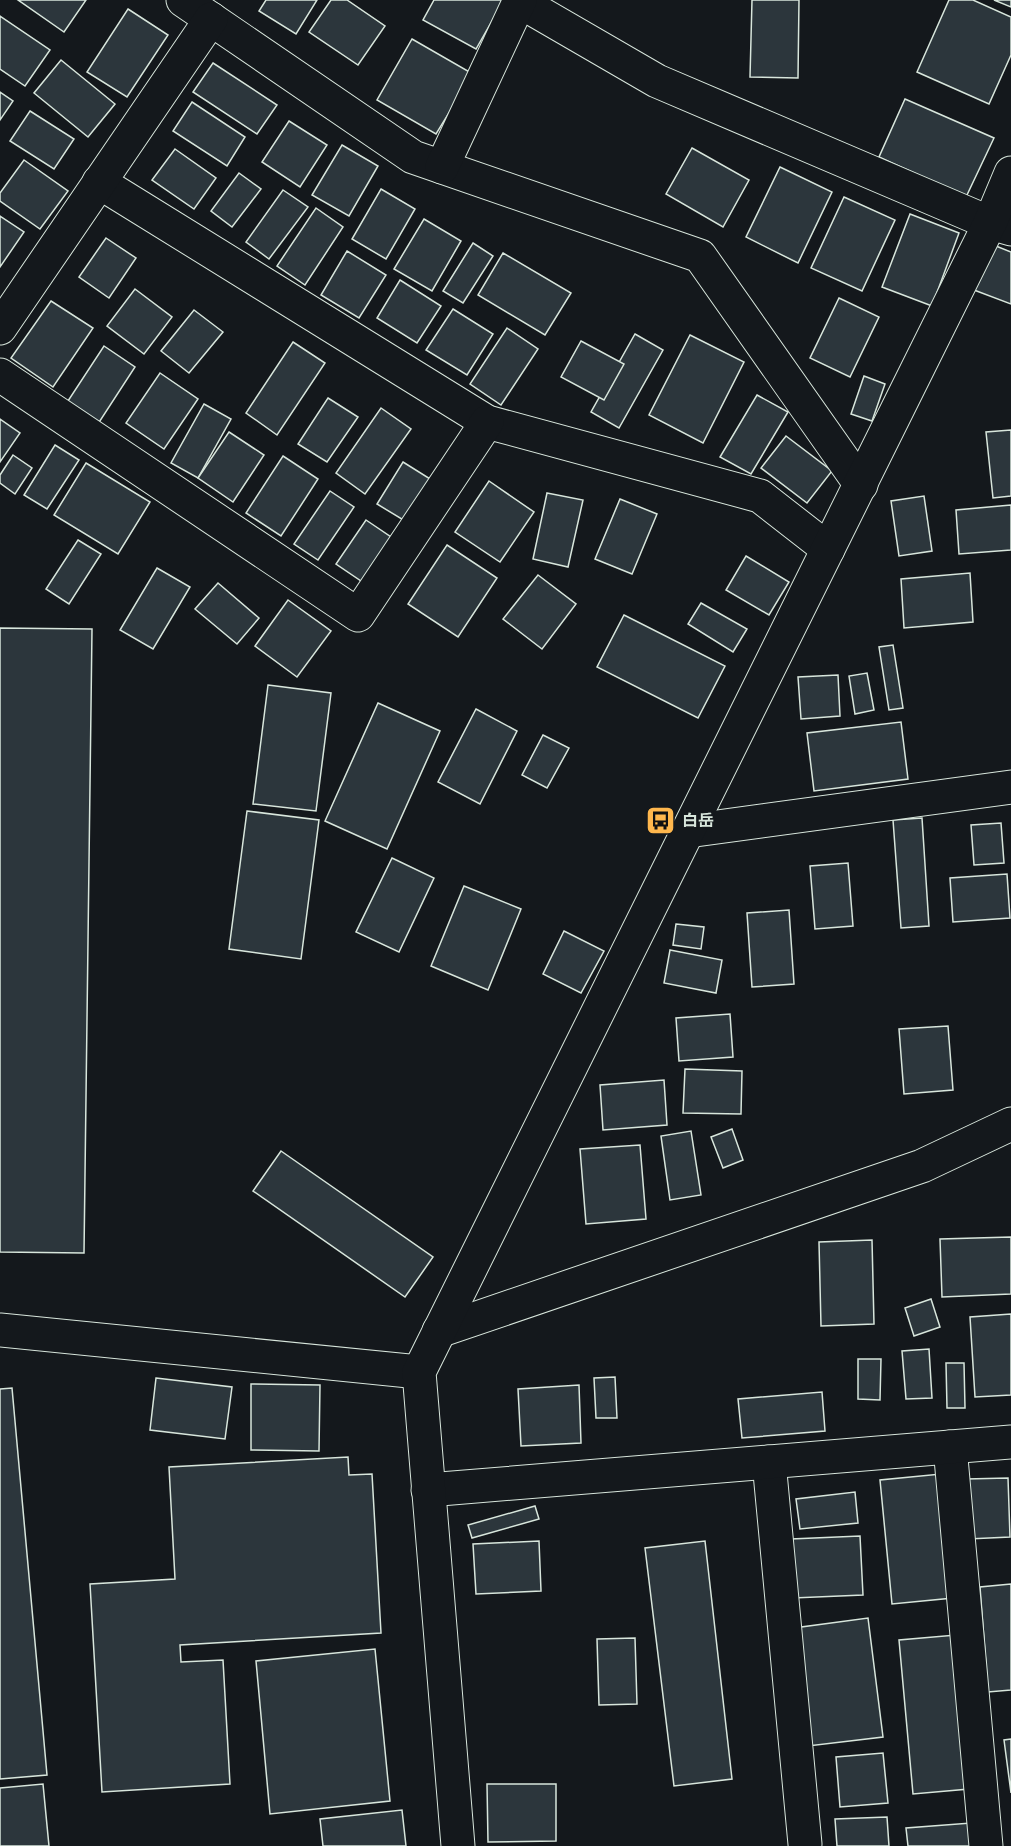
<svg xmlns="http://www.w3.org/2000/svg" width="1011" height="1846" viewBox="0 0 1011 1846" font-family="'Archivo Narrow','Noto Sans JP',sans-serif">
  <rect width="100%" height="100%" fill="#14181c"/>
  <!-- building -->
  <g fill="#2c363c" stroke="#d8e6dc" stroke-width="1.5">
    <path d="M18,0H86L64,32Z"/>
    <path d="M266,0H317L296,34L259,11Z"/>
    <path d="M331,0H347L385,26L358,65L309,32Z"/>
    <path d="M434,0H504L476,49L423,20Z"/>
    <path d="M752,0H799L798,78L750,77Z"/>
    <path d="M949,0H973L1011,17V55L989,104L917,72Z"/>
    <path d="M994,0H1011V7Z"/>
    <path d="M128,9L168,35L127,97L87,72Z"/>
    <path d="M0,16L50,50L25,86L0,69Z"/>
    <path d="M412,39L473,74L436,134L377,100Z"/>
    <path d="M61,60L115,104L88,137L34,93Z"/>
    <path d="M213,63L277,105L257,134L193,92Z"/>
    <path d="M0,92L13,101L0,120Z"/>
    <path d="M905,99L994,138L966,197L879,157Z"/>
    <path d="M192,102L245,137L227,166L173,131Z"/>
    <path d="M30,111L74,139L54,169L10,141Z"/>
    <path d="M289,121L327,145L300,187L262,162Z"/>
    <path d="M342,145L378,166L349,216L312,195Z"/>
    <path d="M692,148L749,180L723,227L666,194Z"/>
    <path d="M175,149L216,178L194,209L152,180Z"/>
    <path d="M24,160L68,191L40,229L0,201V193Z"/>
    <path d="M780,167L832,192L798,263L746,237Z"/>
    <path d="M239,173L261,189L232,227L211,211Z"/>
    <path d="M381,189L415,209L386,259L352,239Z"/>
    <path d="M283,190L308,207L269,259L246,242Z"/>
    <path d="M844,197L895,220L862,291L811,268Z"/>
    <path d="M316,208L343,227L305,285L277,266Z"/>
    <path d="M910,214L959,233L932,306L882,287Z"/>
    <path d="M0,216L24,232L0,267Z"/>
    <path d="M424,219L461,241L432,291L394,269Z"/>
    <path d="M106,238L136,258L109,298L79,277Z"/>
    <path d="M473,243L493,256L463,303L443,291Z"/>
    <path d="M991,244L1011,252V304L974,290Z"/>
    <path d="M347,251L386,275L359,318L321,295Z"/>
    <path d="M503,253L571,293L545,335L478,295Z"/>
    <path d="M400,280L441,306L417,343L377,318Z"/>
    <path d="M135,289L172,317L144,354L107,326Z"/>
    <path d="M839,298L879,317L850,377L810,358Z"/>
    <path d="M51,301L93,328L53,387L11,358Z"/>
    <path d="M453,309L493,334L467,375L426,350Z"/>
    <path d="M194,310L223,332L189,373L161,351Z"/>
    <path d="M507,328L538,349L501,405L470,384Z"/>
    <path d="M635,334L663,350L619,428L591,412Z"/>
    <path d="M690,335L744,362L703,443L649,415Z"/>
    <path d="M581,341L624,364L604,400L561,377Z"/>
    <path d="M293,342L325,363L277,435L246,413Z"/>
    <path d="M104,346L135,367L96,427L64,407Z"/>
    <path d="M160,373L198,399L164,449L126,423Z"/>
    <path d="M864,376L885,384L872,421L851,414Z"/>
    <path d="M757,395L788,412L751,474L720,457Z"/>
    <path d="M328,398L358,417L327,462L298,444Z"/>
    <path d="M204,404L231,419L198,478L171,463Z"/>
    <path d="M381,408L411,429L365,494L336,473Z"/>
    <path d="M0,419L20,433L0,462Z"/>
    <path d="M1011,430V496L993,498L986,432Z"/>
    <path d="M229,432L264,455L233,502L198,478Z"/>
    <path d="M786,436L832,471L807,503L761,468Z"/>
    <path d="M55,445L79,460L47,509L24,495Z"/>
    <path d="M13,455L32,468L15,494L0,483V475Z"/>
    <path d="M283,456L318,479L281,536L246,513Z"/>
    <path d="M403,462L435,482L410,524L377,504Z"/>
    <path d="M86,463L150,502L118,554L54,515Z"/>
    <path d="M489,481L534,512L500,562L455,532Z"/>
    <path d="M330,491L354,507L318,560L294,544Z"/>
    <path d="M547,493L583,500L568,567L533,559Z"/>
    <path d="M924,496L932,551L899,556L891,501Z"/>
    <path d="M620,499L657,514L632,574L595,559Z"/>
    <path d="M1011,505V550L959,554L956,510Z"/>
    <path d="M366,520L394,539L364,583L336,564Z"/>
    <path d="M78,540L101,554L69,604L46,589Z"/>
    <path d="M447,545L497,578L458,637L408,604Z"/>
    <path d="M746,556L789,582L769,615L726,590Z"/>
    <path d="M157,568L190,587L153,649L120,630Z"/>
    <path d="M970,573L973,622L904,628L901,579Z"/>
    <path d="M538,575L576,604L542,649L503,619Z"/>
    <path d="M218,583L259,618L237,644L195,609Z"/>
    <path d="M288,600L331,631L297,677L255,646Z"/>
    <path d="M701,603L747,629L733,652L688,624Z"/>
    <path d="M624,615L725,666L698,718L597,667Z"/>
    <path d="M0,628L92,629L84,1253L0,1252Z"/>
    <path d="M893,645L903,708L889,710L879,647Z"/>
    <path d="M867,673L874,710L855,714L849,676Z"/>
    <path d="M838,675L840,716L801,719L798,677Z"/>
    <path d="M268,685L331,693L316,811L253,804Z"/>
    <path d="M378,703L440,731L387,849L325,821Z"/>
    <path d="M476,709L517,731L480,804L438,782Z"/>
    <path d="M901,722L908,779L814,791L807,733Z"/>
    <path d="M543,735L569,748L547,788L522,775Z"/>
    <path d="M247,811L319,820L301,959L229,949Z"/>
    <path d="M922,818L929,926L901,928L893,820Z"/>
    <path d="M1001,823L1004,863L974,865L971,825Z"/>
    <path d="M392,858L434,878L399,952L356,932Z"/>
    <path d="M848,863L853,926L815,929L810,866Z"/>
    <path d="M1007,874L1010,918L953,922L950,878Z"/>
    <path d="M464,886L521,909L488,990L431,966Z"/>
    <path d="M789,910L794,984L752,987L747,913Z"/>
    <path d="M676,924L704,927L701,949L673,945Z"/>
    <path d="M564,931L604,951L581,993L543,974Z"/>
    <path d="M670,950L722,960L716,993L664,983Z"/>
    <path d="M730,1014L733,1057L679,1061L676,1018Z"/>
    <path d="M948,1026L953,1090L904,1094L899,1029Z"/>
    <path d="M685,1069L742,1071L741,1114L683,1113Z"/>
    <path d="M664,1080L667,1125L603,1130L600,1085Z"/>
    <path d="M732,1129L743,1160L723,1168L711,1137Z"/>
    <path d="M691,1131L701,1195L670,1200L661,1136Z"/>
    <path d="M640,1145L646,1219L586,1224L580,1149Z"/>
    <path d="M281,1151L433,1257L405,1297L253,1191Z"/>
    <path d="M1011,1237V1294L942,1297L940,1239Z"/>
    <path d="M872,1240L874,1324L821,1326L819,1242Z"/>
    <path d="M931,1299L940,1327L914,1336L905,1308Z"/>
    <path d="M1011,1314V1395L975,1397L970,1317Z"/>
    <path d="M929,1349L932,1398L906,1399L902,1351Z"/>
    <path d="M858,1359H881L880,1400L858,1399Z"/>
    <path d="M946,1363H964L965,1408H947Z"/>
    <path d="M615,1377L617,1418H596L594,1378Z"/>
    <path d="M156,1378L232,1387L225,1439L150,1430Z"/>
    <path d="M251,1384L320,1385L319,1451L251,1450Z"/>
    <path d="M579,1385L581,1443L521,1446L518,1389Z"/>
    <path d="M12,1388L47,1775L0,1779V1389Z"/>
    <path d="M822,1392L825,1431L742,1438L738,1399Z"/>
    <path d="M348,1457L349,1475L372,1474L381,1633L180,1645L181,1662L223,1660L230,1784L102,1792L90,1584L175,1579L169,1467Z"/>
    <path d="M941,1474L953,1598L892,1604L880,1480Z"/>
    <path d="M1008,1478L1010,1537L968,1539L966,1479Z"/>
    <path d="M855,1492L858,1523L800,1529L796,1499Z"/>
    <path d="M535,1506L539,1519L472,1538L468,1525Z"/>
    <path d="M860,1536L863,1595L793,1598L791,1539Z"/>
    <path d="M539,1541L541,1591L476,1594L473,1544Z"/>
    <path d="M705,1541L732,1779L674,1786L645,1548Z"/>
    <path d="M1011,1584V1690L988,1692L980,1587Z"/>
    <path d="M868,1618L883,1737L808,1746L794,1628Z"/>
    <path d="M956,1635L969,1789L913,1794L899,1640Z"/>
    <path d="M635,1638L637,1704L599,1705L597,1639Z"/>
    <path d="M375,1649L390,1801L270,1814L256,1661Z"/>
    <path d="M1011,1739V1793L1004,1740Z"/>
    <path d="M883,1753L888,1803L840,1807L836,1757Z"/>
    <path d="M43,1784L49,1846H0V1788Z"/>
    <path d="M487,1784H556V1841L488,1842Z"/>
    <path d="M402,1810L406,1846H323L320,1819Z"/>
    <path d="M887,1817L889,1846H837L835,1819Z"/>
    <path d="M971,1823L973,1846H908L906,1828Z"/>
  </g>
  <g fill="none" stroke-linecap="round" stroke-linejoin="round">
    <defs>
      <g id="minor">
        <path d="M183,0L413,157L700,256L861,485"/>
        <path d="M519,1L657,81L990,223L1011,229"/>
        <path d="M442,167L520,0"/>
        <path d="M99,182L487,422L760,496L828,549"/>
        <path d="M0,328L211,19"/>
        <path d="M0,375L358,615L487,422"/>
        <path d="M688,831L1011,787"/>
        <path d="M0,1330L419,1372"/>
        <path d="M439,1331L922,1166L1011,1124"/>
        <path d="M950,1447L986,1846"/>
        <path d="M769,1462L805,1844"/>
        <path d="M428,1490L1011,1442"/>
        <path d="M458,1846L419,1372L990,223L1011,173"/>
      </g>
    </defs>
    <!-- minor casing -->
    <use href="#minor" stroke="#d8e6dc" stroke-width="35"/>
    <!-- minor -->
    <use href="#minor" stroke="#14181c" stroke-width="33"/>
  </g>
  <!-- icons -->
  <defs>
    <symbol id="bus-square" viewBox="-11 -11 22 22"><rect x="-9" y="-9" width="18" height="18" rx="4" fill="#ffb74d" stroke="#14181c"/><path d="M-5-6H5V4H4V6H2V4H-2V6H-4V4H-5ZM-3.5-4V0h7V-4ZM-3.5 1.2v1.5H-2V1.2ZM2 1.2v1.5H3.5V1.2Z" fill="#111"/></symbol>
  </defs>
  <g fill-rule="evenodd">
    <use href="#bus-square" x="644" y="804" width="33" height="33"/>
  </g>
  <g text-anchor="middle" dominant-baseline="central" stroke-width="4.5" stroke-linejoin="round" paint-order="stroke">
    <!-- poi labels -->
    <g font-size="16" font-weight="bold" fill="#d8e6dc" stroke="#14181c" text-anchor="start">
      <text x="682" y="820">白岳</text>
    </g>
  </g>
</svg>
